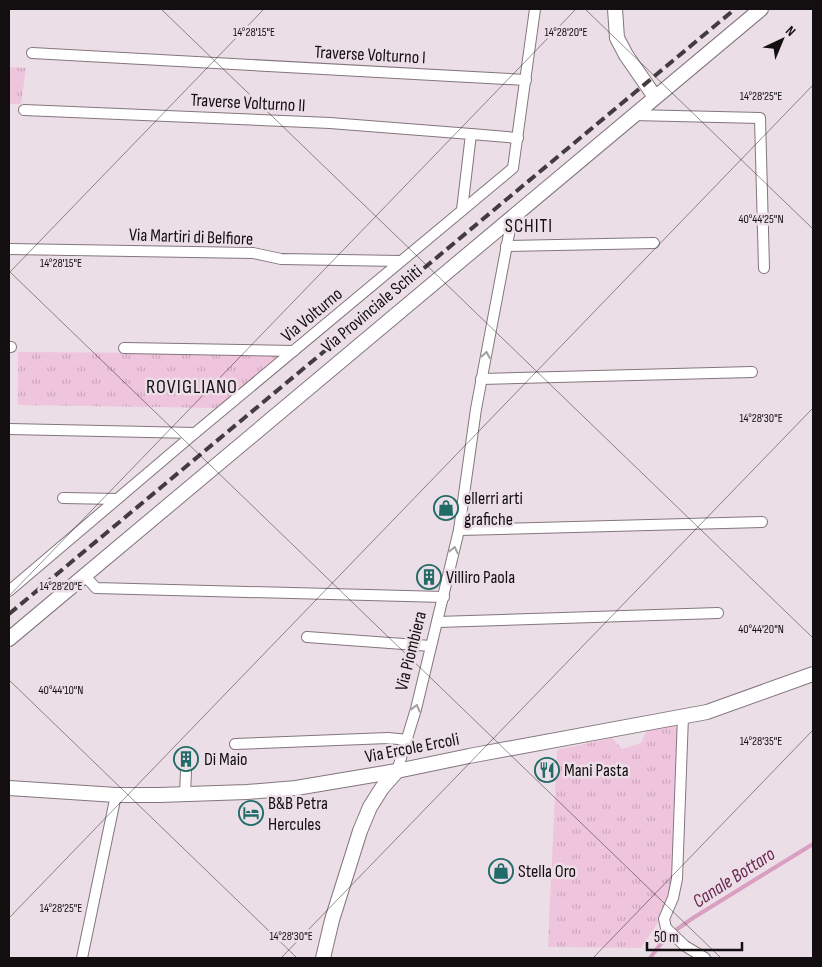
<svg xmlns="http://www.w3.org/2000/svg" width="822" height="967" viewBox="0 0 822 967" font-family="'Sofia Sans Condensed',sans-serif">
  <defs>
    <pattern id="grass-tufts" width="24" height="20" patternUnits="userSpaceOnUse" patternTransform="scale(1.25)"><rect width="24" height="20" fill="#efc4dd"/><path d="M3 7l-1-3M5 7V3M7 7l1-3M15 17l-1-3M17 17v-4M19 17l1-3" fill="none" stroke="#cca7bd"/></pattern>
  </defs>
  <rect width="100%" height="100%" fill="#ecdee6"/>
  <!-- grass -->
  <g fill="url(#grass-tufts)">
    <path d="M9,67L26,68L21,104H9Z"/>
    <path d="M18,352L284,354L220,408L18,405Z"/>
    <path d="M675,725L678,730L673,881L658,922L641,948L548,947L557,750L612,738L622,749L641,743L647,730Z"/>
  </g>
  <g fill="none" stroke-linecap="round" stroke-linejoin="round">
    <!-- stream -->
    <path stroke="#d89fc1" stroke-width="4" d="M650,958L666,937L693,918L813,844"/>
    <defs>
      <g id="street">
        <path d="M32,53L526,80"/>
        <path d="M24,110L330,123L471,134L462,210"/>
        <path d="M633,115L760,118L764,268"/>
        <path d="M471,134L518,138"/>
        <path d="M506,246L654,243"/>
        <path d="M9,249L253,253L281,259L401,261"/>
        <path d="M9,347H11"/>
        <path d="M124,348L294,351"/>
        <path d="M481,379L752,372"/>
        <path d="M9,429L195,433"/>
        <path d="M63,498L117,499"/>
        <path d="M459,530L762,522"/>
        <path d="M84,575L96,588L444,597"/>
        <path d="M9,591L195,433L513,168L535,9"/>
        <path d="M437,622L718,613"/>
        <path d="M307,637L431,646"/>
        <path d="M683,716L677,879L673,898L664,919L666,928L685,946L705,958"/>
        <path d="M235,744L388,738L408,740"/>
        <path d="M397,771L416,709L459,530L476,409L509,234L507,220"/>
        <path d="M185,794L186,771"/>
        <path d="M82,958L116,795"/>
      </g>
      <g id="secondary">
        <path d="M615,9L617,38L626,55L655,97"/>
        <path d="M9,639L761,9"/>
        <path d="M9,788L116,795H159L247,792L296,788L397,771L469,756L707,712L813,674"/>
        <path d="M323,958L332,920L360,831L370,807L382,788L397,771"/>
      </g>
    </defs>
    <!-- street casing -->
    <use href="#street" stroke="#83767e" stroke-width="12"/>
    <!-- secondary casing -->
    <use href="#secondary" stroke="#83767e" stroke-width="16"/>
    <!-- street -->
    <use href="#street" stroke="#fff" stroke-width="10"/>
    <!-- secondary -->
    <use href="#secondary" stroke="#fff" stroke-width="14"/>
    <!-- rail -->
    <path stroke="#423c40" stroke-width="4" stroke-dasharray="10 5" stroke-linecap="butt" d="M9,614L735,9"/>
  </g>
  <!-- one-way arrows -->
  <defs><path id="oneway-chevron" d="M-2-3.5L2.5 0L-2 3.5" fill="none" stroke-width="1.6" stroke-linecap="round" stroke-linejoin="round" transform="scale(1.25)"/></defs>
  <g stroke="#a19fa0">
    <use href="#oneway-chevron" transform="translate(486 355) rotate(-80)"/>
    <use href="#oneway-chevron" transform="translate(454 550) rotate(-77)"/>
    <use href="#oneway-chevron" transform="translate(416 708) rotate(-76)"/>
  </g>
  <!-- ticks -->
  <path fill="none" stroke="#130f11" stroke-width="1" stroke-opacity="0.45" d="M161,9L813,638M585,9L813,229M9,271L721,958M9,273L264,9M9,596L576,9M9,680L297,958M9,918L813,85M281,958L813,408M593,958L813,730"/>
  <!-- icons -->
  <defs>
    <symbol id="shop-ring" viewBox="-11 -11 22 22"><circle r="9.5" fill="#ecdee6" stroke="#216c69" stroke-width="1.5"/><path d="M-5-2.5h2.3a2.7 3.5 0 0 1 5.4 0H5L5.5 6h-11ZM-1.5-2.5h3a1.5 2.3 0 0 0-3 0Z" fill="#216c69"/></symbol>
    <symbol id="building-ring" viewBox="-11 -11 22 22"><circle r="9.5" fill="#ecdee6" stroke="#216c69" stroke-width="1.5"/><path d="M-4-6H4V6H1V3H-1V6H-4ZM-2.5-4.3h1.7v1.8h-1.7ZM.8-4.3h1.7v1.8H.8ZM-2.5-1h1.7V.8h-1.7ZM.8-1h1.7V.8H.8Z" fill="#216c69"/></symbol>
    <symbol id="restaurant-ring" viewBox="-11 -11 22 22"><circle r="9.5" fill="#ecdee6" stroke="#216c69" stroke-width="1.5"/><path d="M-5-6h1v4h1v-4h1v4h1v-4h1v5L-1.5 .5V6h-2V.5L-5-1ZM5-6V6H3V1.5H1.5Q1.5-4 5-6Z" fill="#216c69"/></symbol>
    <symbol id="hotel-ring" viewBox="-11 -11 22 22"><circle r="9.5" fill="#ecdee6" stroke="#216c69" stroke-width="1.5"/><path d="M-6-4.5h1.5V1H6V5H4.5V3h-9V5H-6ZM-4 0a1.8 1.8 0 1 1 3.6 0ZM.5 0V-2.5h3Q6-2.5 6 0Z" fill="#216c69"/></symbol>
  </defs>
  <g fill-rule="evenodd">
    <use href="#shop-ring" x="432" y="494" width="28" height="28"/>
    <use href="#building-ring" x="415" y="563" width="28" height="28"/>
    <use href="#building-ring" x="172" y="745" width="28" height="28"/>
    <use href="#restaurant-ring" x="533" y="756" width="28" height="28"/>
    <use href="#hotel-ring" x="237" y="799" width="28" height="28"/>
    <use href="#shop-ring" x="487" y="857" width="28" height="28"/>
  </g>
  <g text-anchor="middle" dominant-baseline="central" stroke-width="5" stroke-linejoin="round" paint-order="stroke">
    <!-- street labels -->
    <g font-size="18" fill="#130f11" stroke="#ecdee6">
      <text transform="translate(370 55) rotate(3)">Traverse Volturno I</text>
      <text transform="translate(248 103) rotate(3)">Traverse Volturno II</text>
      <text transform="translate(191 237) rotate(2)">Via Martiri di Belfiore</text>
      <text transform="translate(372 309) rotate(-40)">Via Provinciale Schiti</text>
      <text transform="translate(312 315) rotate(-40)">Via Volturno</text>
      <text transform="translate(411 651) rotate(-76)">Via Piombiera</text>
      <text transform="translate(412 748) rotate(-11)">Via Ercole Ercoli</text>
    </g>
    <!-- poi labels -->
    <g font-size="18" fill="#130f11" stroke="#ecdee6" text-anchor="start">
      <text x="464" y="498">ellerri arti<tspan x="464" dy="21">grafiche</tspan></text>
      <text x="446" y="577">Villiro Paola</text>
      <text x="204" y="759">Di Maio</text>
      <text x="564" y="770">Mani Pasta</text>
      <text x="268" y="803">B&amp;B Petra<tspan x="268" dy="21">Hercules</tspan></text>
      <text x="518" y="871">Stella Oro</text>
    </g>
    <!-- neighbourhood labels -->
    <g font-size="19" letter-spacing="1" fill="#130f11" stroke="#ecdee6">
      <text x="529" y="226">SCHITI</text>
    </g>
    <!-- water labels -->
    <g font-size="19" font-style="italic" fill="#6a2753" stroke="#ecdee6">
      <text transform="translate(734 878) rotate(-33)">Canale Bottaro</text>
    </g>
    <!-- quarter labels -->
    <g font-size="20" letter-spacing="1" fill="#130f11" stroke="#ecdee6">
      <text x="192" y="387">ROVIGLIANO</text>
    </g>
  </g>
  <g font-size="12" text-anchor="middle" fill="#130f11" stroke="#ecdee6" stroke-width="5" stroke-linejoin="round" paint-order="stroke">
    <text x="254" y="36">14°28'15"E</text>
    <text x="566" y="36">14°28'20"E</text>
    <text x="761" y="100">14°28'25"E</text>
    <text x="761" y="223">40°44'25"N</text>
    <text x="61" y="267">14°28'15"E</text>
    <text x="761" y="422">14°28'30"E</text>
    <text x="61" y="590">14°28'20"E</text>
    <text x="761" y="633">40°44'20"N</text>
    <text x="61" y="694">40°44'10"N</text>
    <text x="761" y="745">14°28'35"E</text>
    <text x="61" y="912">14°28'25"E</text>
    <text x="291" y="940">14°28'30"E</text>
  </g>
  <!-- border -->
  <rect width="822" height="967" fill="none" stroke="#130f11" stroke-width="20"/>
  <!-- north arrow -->
  <g transform="translate(782 40) rotate(44)" stroke="#ecdee6" stroke-width="4" paint-order="stroke">
  <path d="M0-4L9 19L0 12L-9 19Z" fill="#130f11"/>
  <text y="-8" font-size="14" font-weight="bold" text-anchor="middle" fill="#130f11">N</text>
  </g>
  <!-- scale -->
  <path d="M647 942v8h95v-8" fill="none" stroke="#130f11" stroke-width="2.5"/>
  <text x="654" y="942" font-size="15" fill="#130f11" stroke="#ecdee6" stroke-width="4" paint-order="stroke">50 m</text>
</svg>
